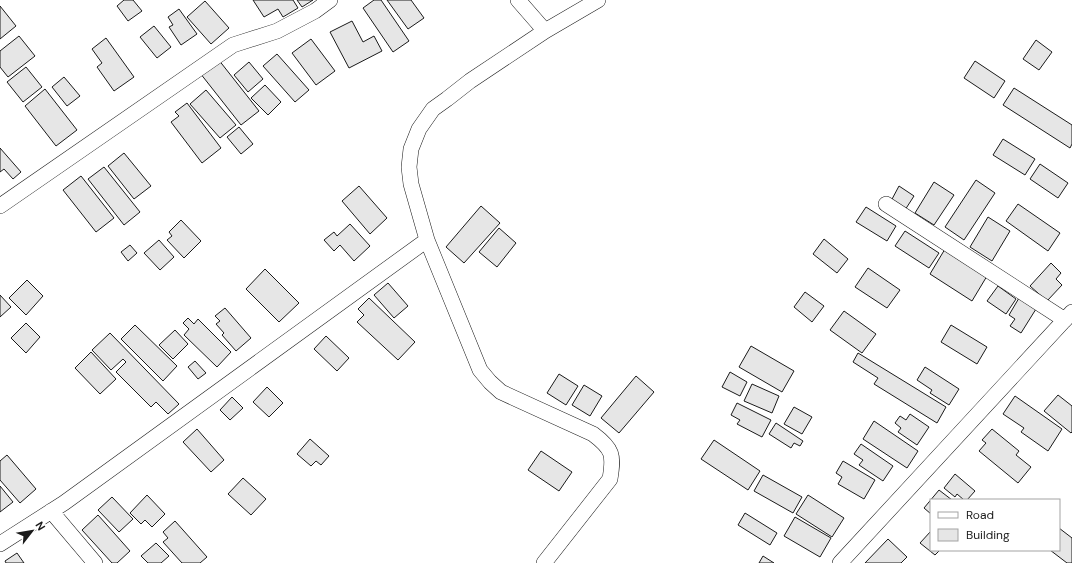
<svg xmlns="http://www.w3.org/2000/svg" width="1072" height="563" font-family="'DM Sans',sans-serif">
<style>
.building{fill:#e6e6e6;stroke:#1a1a1a}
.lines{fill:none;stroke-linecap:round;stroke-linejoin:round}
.street-casing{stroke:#1a1a1a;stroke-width:16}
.street{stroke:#fff;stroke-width:15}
</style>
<rect width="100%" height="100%" fill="#fff"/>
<path class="building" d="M124 0H133L142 11 128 21 117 6Z
M253 0H293L298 8 283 17 278 9 264 17Z
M297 0H313L302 7Z
M374 0H381L409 41 393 52 363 8Z
M387 0H411L424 18 408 29Z
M205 1 229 28 211 44 187 17Z
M0 6 16 26 0 39Z
M179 9 197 34 181 45 169 27 173 25 168 17Z
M352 21 363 42 374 36 382 51 349 68 330 32Z
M154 26 171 47 157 58 140 37Z
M19 36 35 56 8 77 0 67V51Z
M106 38 134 77 114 91 97 67 102 63 92 49Z
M311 39 335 71 316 85 292 53Z
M1036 40 1052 52 1039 70 1023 59Z
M277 54 309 90 295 102 263 66Z
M218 59 259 111 241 125 200 73Z
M975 61 1005 81 994 98 964 78Z
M249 62 263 79 248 92 234 75Z
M26 67 42 87 23 102 7 82Z
M64 77 80 96 67 106 52 87Z
M265 85 281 102 268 115 251 98Z
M1014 88 1072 125V144L1070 148 1003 105Z
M45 89 77 130 56 146 25 106Z
M206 90 236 125 220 138 190 104Z
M187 103 221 148 202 163 171 122 179 116 175 112Z
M239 127 253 144 241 154 227 137Z
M1003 139 1035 159 1025 175 993 155Z
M0 148 21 172 13 179 4 169 0 172Z
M124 153 151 186 134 199 108 166Z
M1040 164 1068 183 1058 198 1030 179Z
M104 167 140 212 124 225 88 179Z
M81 176 114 218 96 232 63 190Z
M976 180 995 193 964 240 945 227Z
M934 182 954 195 934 225 915 213Z
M359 186 387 218 370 234 342 201Z
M899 186 914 196 905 210 891 201Z
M1018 204 1060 233 1048 251 1006 221Z
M481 206 500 223 464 263 446 247Z
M866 207 896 226 887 241 856 222Z
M988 217 1010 231 992 261 970 247Z
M181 220 201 241 184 258 167 240 172 236 169 232Z
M350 224 370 246 354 261 340 245 334 251 324 240 334 232 337 236Z
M499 228 516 243 497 267 479 252Z
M905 231 939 253 929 268 895 246Z
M824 239 848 259 837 273 813 254Z
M159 240 174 257 160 270 144 253Z
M130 245 137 253 128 261 121 252Z
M945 249 987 276 972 301 930 274Z
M1051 263 1061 273 1056 279 1062 285 1047 301 1030 286Z
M868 268 900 290 887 308 855 287Z
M265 269 299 303 279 322 246 289Z
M27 280 43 296 26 315 9 298Z
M388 283 408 306 394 318 374 295Z
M998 286 1016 299 1006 314 987 301Z
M805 292 824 306 812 322 794 307Z
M0 295 11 307 0 317Z
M369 298 415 342 398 360 357 322 364 315 358 309Z
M1019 298 1036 309 1021 333 1010 326 1015 319 1009 315Z
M225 308 251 338 236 351 222 335 224 333 216 324 220 321 215 316Z
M844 311 876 334 862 353 830 330Z
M188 318 194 324 198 319 231 352 217 367 184 335 189 329 183 323Z
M26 323 40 337 26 353 11 338Z
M135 325 177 366 163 381 121 339Z
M951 325 987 347 977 364 941 342Z
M175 330 188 344 173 359 159 345Z
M110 333 179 404 168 414 156 402 151 407 116 372 126 362 123 359 111 370 92 350Z
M326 336 349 358 337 371 314 349Z
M751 346 794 371 782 392 739 367Z
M91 352 116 379 100 394 75 368Z
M858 353 946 407 937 423 874 384 878 378 853 362Z
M195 361 206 373 198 379 188 367Z
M925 367 959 389 949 405 930 393 932 390 917 380Z
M730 372 747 382 740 396 722 387Z
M559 374 578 386 566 405 547 393Z
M636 376 654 392 619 433 601 418Z
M752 384 779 396 772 413 744 401Z
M584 385 602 396 590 416 572 405Z
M267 387 283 403 269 417 253 402Z
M1058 395 1072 406V432L1071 433 1044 411Z
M1015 396 1062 429 1048 451 1021 432 1024 428 1003 414Z
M232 397 243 408 230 420 220 410Z
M737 403 771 420 762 437 737 424 740 420 731 415Z
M794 407 812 417 802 434 784 424Z
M910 414 929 427 917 445 898 432 901 428 895 423 900 416 906 420Z
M874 421 918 451 907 468 863 439Z
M776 423 803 441 800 446 794 443 791 448 769 434Z
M197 429 224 460 211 472 183 442Z
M992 429 1019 451 1016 455 1031 467 1018 483 979 451 986 443 982 440Z
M310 439 329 456 321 465 316 461 311 466 297 454Z
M714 440 760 471 748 490 701 459Z
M861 444 893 466 883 481 859 465 863 460 854 454Z
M541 451 572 472 559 491 528 470Z
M7 455 36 489 20 503 0 480V461Z
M843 461 875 480 864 499 838 484 842 477 836 473Z
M955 474 975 491 967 500H964L957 494 955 497 944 488Z
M763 475 802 497 793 513 754 491Z
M243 478 266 499 251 515 228 494Z
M0 486 13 502 0 512Z
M939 490 952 500H931V514L924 508Z
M147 495 165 514 152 527 145 520 141 524 130 513Z
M808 495 844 518 832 537 796 514Z
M112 497 133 519 119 532 98 510Z
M745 513 777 533 770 545 738 525Z
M98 515 130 551 117 563H112L82 530Z
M795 517 831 538 820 557 784 536Z
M175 521 207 557 200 563H182L163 542 168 538 163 532Z
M1059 528 1072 538V563H1067L1050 550H1059Z
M931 531V550H940L935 555 920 543Z
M888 539 907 557 901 563H865Z
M156 543 169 556 161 563H148L141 556Z
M17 553 24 563H6L5 561Z
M763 556 774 563H759Z"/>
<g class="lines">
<defs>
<path id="street" d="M545 31 598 0
M886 204 1065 320
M0 206 233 45 277 31 315 11 330 0
M427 240 480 370 490 382 501 392 593 434C613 449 614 455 610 479L544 563
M51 511 95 563
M0 544 64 503 427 240 411 184 409 167 411 149 419 129 433 109 447 99 470 81 545 31 518 0
M840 563 1072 312"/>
</defs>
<use href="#street" class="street-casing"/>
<use href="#street" class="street"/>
</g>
<rect x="930" y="499" width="130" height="52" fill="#ffffff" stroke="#a3a3a3"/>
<rect x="938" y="512" width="20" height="6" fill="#ffffff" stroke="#a3a3a3"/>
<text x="966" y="519" font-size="12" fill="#1a1a1a">Road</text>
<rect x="938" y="529" width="20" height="12" fill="#e6e6e6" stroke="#a3a3a3"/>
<text x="966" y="539" font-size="12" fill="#1a1a1a">Building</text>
<g transform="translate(32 531) rotate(59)" stroke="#ffffff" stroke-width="3" paint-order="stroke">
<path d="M0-3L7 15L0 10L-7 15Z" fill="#1a1a1a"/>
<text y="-6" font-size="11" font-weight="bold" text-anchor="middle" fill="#1a1a1a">N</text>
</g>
</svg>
